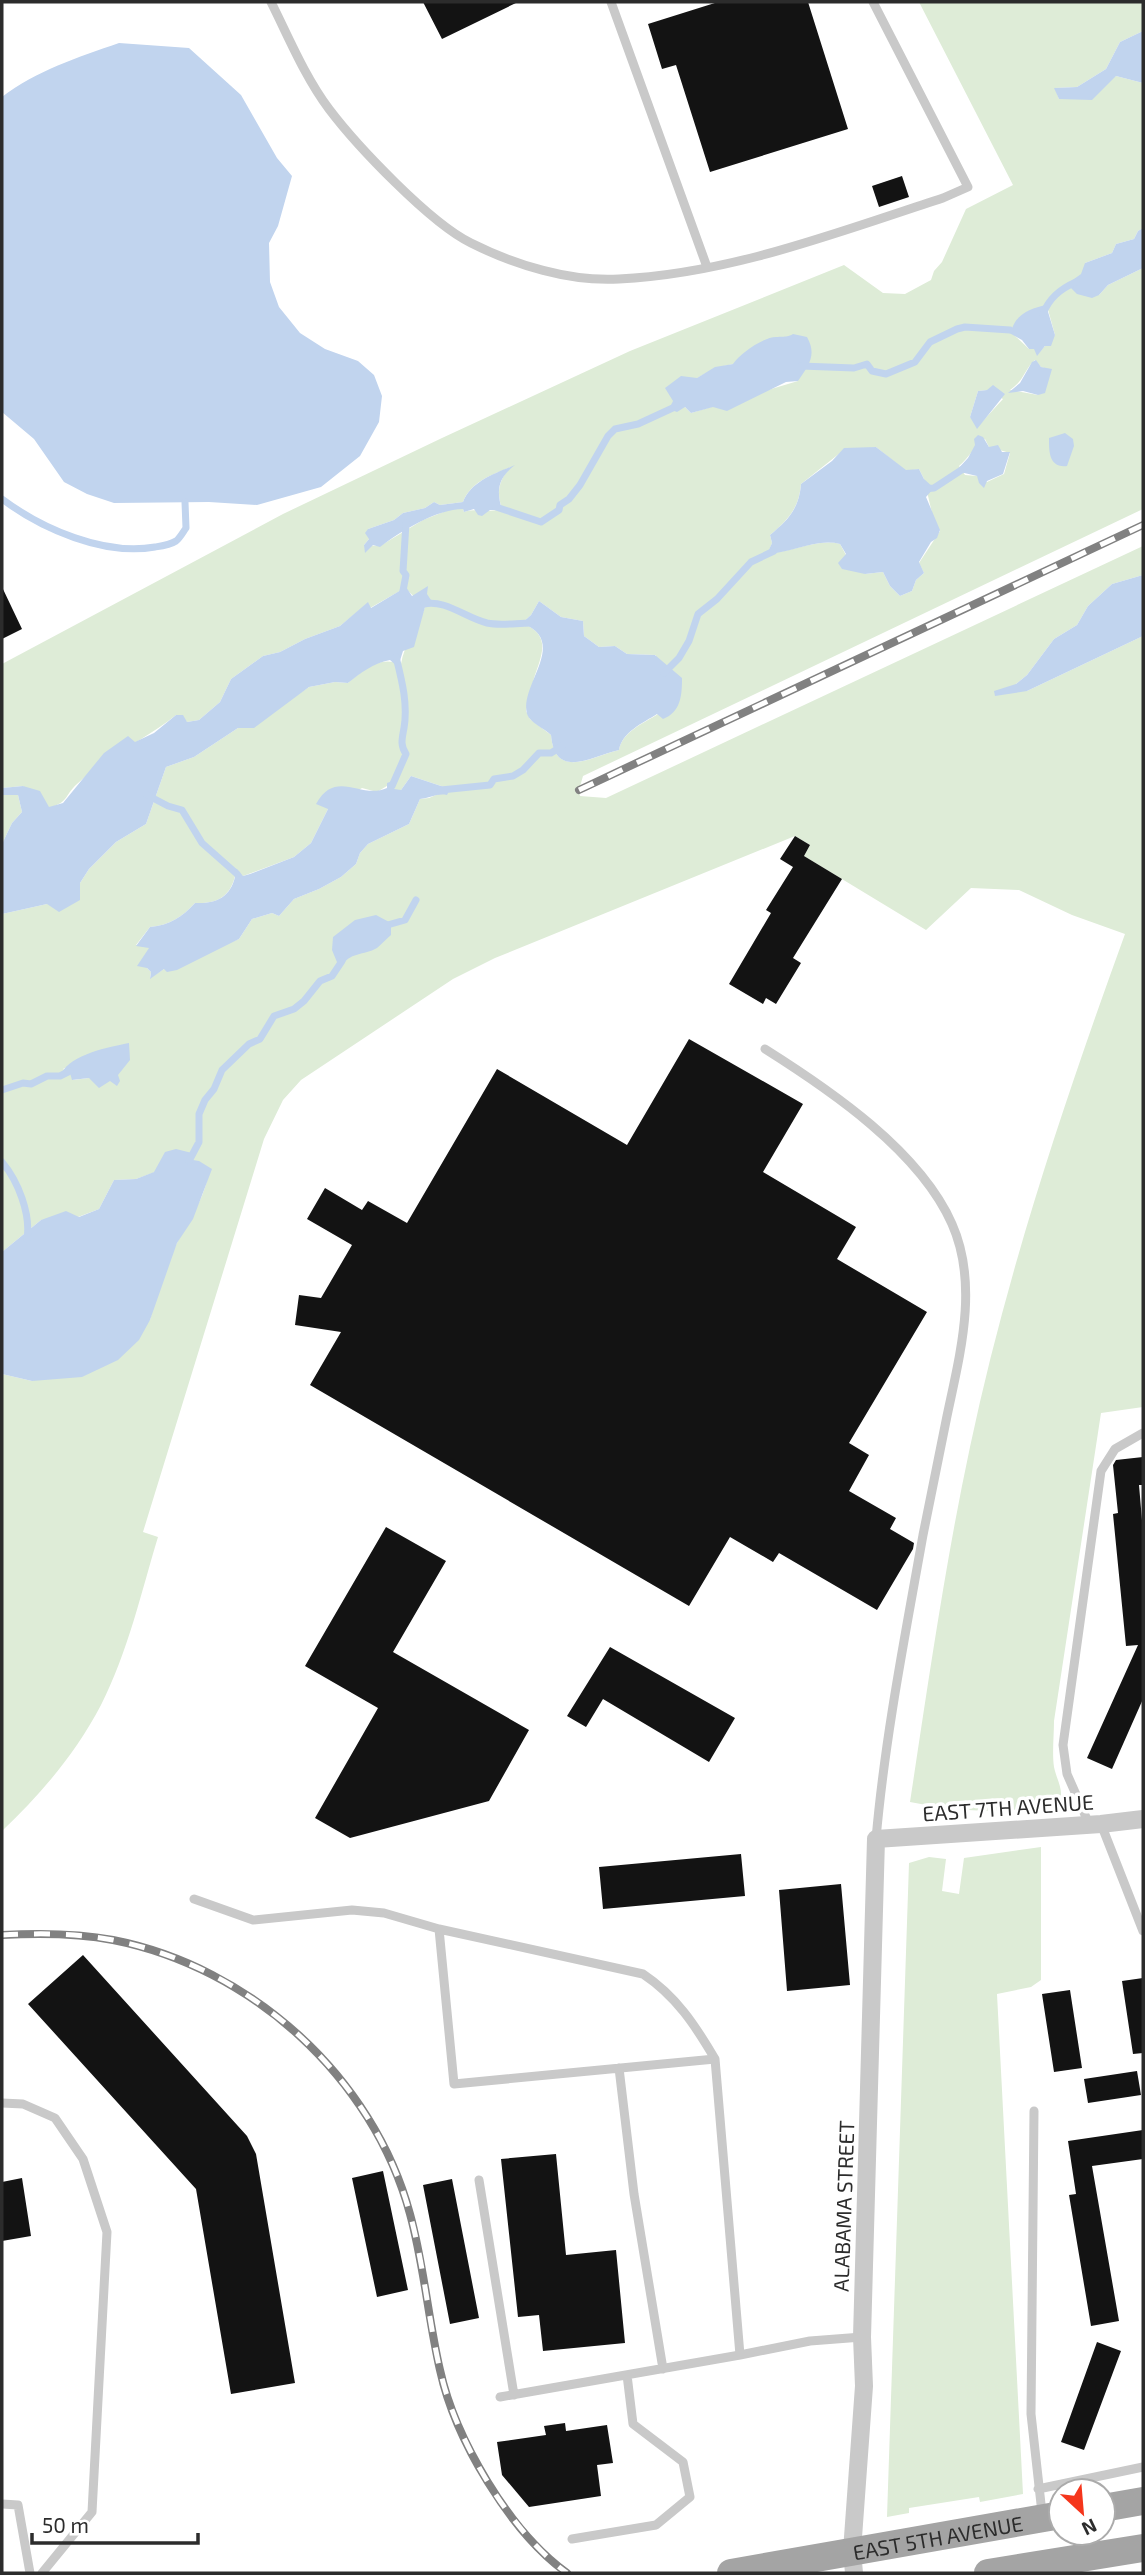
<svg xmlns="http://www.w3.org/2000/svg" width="1145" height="2575" font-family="'Exo 2',sans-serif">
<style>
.green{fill:#deecd7;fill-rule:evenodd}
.water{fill:#c1d4ee}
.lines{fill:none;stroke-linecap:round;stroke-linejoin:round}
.stream{stroke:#c1d4ee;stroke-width:7}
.building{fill:#131313}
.lane{stroke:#c9c9c9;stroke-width:9}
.street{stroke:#c9c9c9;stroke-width:18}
.primary{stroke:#a4a4a4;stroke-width:28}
.rail-casing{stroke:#818181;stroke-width:8}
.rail{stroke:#fff;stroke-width:5;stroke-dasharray:16;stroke-linecap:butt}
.labels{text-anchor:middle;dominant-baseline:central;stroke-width:7;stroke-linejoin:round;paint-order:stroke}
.street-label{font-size:21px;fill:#2c2c2c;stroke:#fff}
</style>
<rect width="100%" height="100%" fill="#fff"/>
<path class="green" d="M919 2H1143V31L1120 42 1106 69 1077 87 1055 88 1059 99 1116 76 1143 83V228L1138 231 1134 239 1116 244 1112 253 1085 263 1099 295 1108 285 1143 268V509L583 776 579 790 580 796 606 798 1143 546V575L1112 584 1088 606 1077 625 1054 639 1027 675 1016 684 1027 691 1143 636V1407L1101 1413 1054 1721C1054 1735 1052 1753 1054 1767 1057 1781 1065 1791 1059 1806L1051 1808 988 1811 948 1809 910 1802C928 1684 945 1564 970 1447 1007 1272 1064 1102 1125 934L1072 915 1019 890 971 888 926 930 804 856 810 845 795 836 495 958 453 979 301 1080 283 1100 264 1139 143 1532 158 1537C141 1593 128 1652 101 1705 76 1753 41 1794 2 1831V1374L32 1381 150 1320C157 1294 165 1265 178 1241 190 1219 202 1202 208 1177L155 1172 136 1179 114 1180 99 1209 78 1217 41 1220 2 1252V914L47 904 80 883 89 869 116 842 146 824 166 767 194 757 238 728 282 705 309 687 335 682 348 683C365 669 378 656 401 664 404 644 418 628 425 607L405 588 370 608 368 603 340 626 305 639 280 652 263 656 231 679 220 702 199 720 187 722 176 715C145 740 107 756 77 784 63 797 70 801 49 808L23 786 2 788V664L283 514 442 438 630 351 844 265 883 293 905 294 931 280 934 271 942 262 966 209 1013 185ZM1047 306 1055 335 1037 355 1035 349H1029L1012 333ZM1035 360 1041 367 1051 370 1038 395 1010 390C1024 381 1025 368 1035 360ZM733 364 798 381 691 413 685 407 670 409C679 385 709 368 733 364ZM987 390 1003 399 982 422 970 417 978 391ZM985 439 989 447 1010 453 1004 474 987 482 977 476 965 475 959 466C970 457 973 447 985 439ZM876 447 906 471 919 469 924 479 933 517 940 531 919 563 924 573 916 580 912 591 900 596 890 586 883 572 865 574 846 555 840 544C816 538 792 553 768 553L772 543 770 535C788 520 799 508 801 484L840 453ZM511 467C499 480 496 491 502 509 490 513 477 508 464 512L463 509H451L423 520 380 546 364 545 369 539 368 529 394 520 403 513 425 508 434 502 440 505 463 502C470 482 493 474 511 467ZM539 601 561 617 583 621 584 636 599 647 615 646 627 654 656 655 658 714C644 723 622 732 619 750 593 756 555 781 551 735L530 719 526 711C529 700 531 689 534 678 542 654 552 635 522 623L531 615ZM411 776 450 789 429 798 420 799 409 824 368 844 360 853 356 864 341 877 319 889 294 899 279 916 272 913 252 919 239 939 164 969 150 978 151 972 147 968 150 947 136 945 150 927C170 925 182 917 195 903 215 904 230 898 235 876L230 871 243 876 294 857 311 843 328 809 362 788 377 792 395 781 394 790H401ZM69 1066 120 1081 89 1078 73 1080 70 1073 63 1069Z
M2 795H18L22 812 12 823 2 844Z
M1041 1847V1980L1031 1987 997 1994 1023 2494 980 2502 979 2497 909 2508V2513L887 2517 909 1863 929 1857 946 1859 942 1891 959 1894 964 1858Z"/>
<path class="water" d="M1143 31V83L1116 76 1092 100 1059 99 1054 88 1077 87 1106 69 1120 42Z
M119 43 189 48 241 95 277 158 292 176 278 226 269 243 270 282 279 307 300 333 325 349 358 361 374 375 382 396 379 422 360 456 321 487 257 505 209 502 114 503 87 494 64 482 34 439 2 412V97C36 71 78 57 119 43Z
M1143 228V268L1108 285 1099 295 1092 298 1077 294 1067 284 1081 274 1085 263 1112 253 1116 244 1134 239 1138 231Z
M1046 305 1055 335 1051 346H1045L1037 356 1034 349H1029L1022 340 1002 329H1012C1016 314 1032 308 1046 305Z
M793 334 807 337C817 355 809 365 798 381L786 382 727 411 713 407 691 413 685 407 677 412 669 409 673 401 665 388 681 376 697 378 715 367 733 364C740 353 764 337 776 337 784 336 786 338 793 334Z
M1036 360 1041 367 1052 369 1045 393 1038 395 1023 391 1008 393 1020 383 1032 362Z
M993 385 1005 394 977 429 970 417 978 391 987 390Z
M1065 433 1073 439 1074 446 1067 466C1049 468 1049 452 1049 438Z
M978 435 983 437 989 447 998 445 1002 452H1010L1003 474 987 481 984 488 979 483 977 476 956 471 968 458 975 445 974 439Z
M876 447 906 470 919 469 924 479 934 488 926 497 940 530 937 538 931 542 919 562 924 573 916 580 912 591 900 596 890 586 883 572 865 574 842 569 838 563 846 554 840 544C816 538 792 553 767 554L772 543 770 535C788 520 799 509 801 484L832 461 844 448Z
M515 465C498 478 496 490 502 510H490L482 516 478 515 474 509 464 512 463 509C437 509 401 531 380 547L373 545 365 553 364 545 369 539 365 533 368 529 394 520 403 513 425 508 434 502 440 505 463 502C471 481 496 473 515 465Z
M1143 575V636L1027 691 995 696 994 691 1016 684 1027 675 1054 639 1077 625 1088 606 1112 584Z
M428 586 427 594 433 603 425 607 414 647 403 651 398 667 390 660C373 663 361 673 348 683L335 682 309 687 254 728H238L194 757 166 767 146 824 116 842 89 869 80 883V900L59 912 47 904 2 914V844L12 823 22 812 18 795H2V788L23 786 40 791 49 807 63 803 104 753 128 736 135 742 154 733 176 715H183L187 722 199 720 220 702 231 679 263 656 280 652 305 639 340 626 368 602 371 608 406 587 412 596Z
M539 601 561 617 583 621 584 636 599 647 615 646 627 654 655 655 682 678C682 695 681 712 663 719L657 714C643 723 622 732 619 750 592 756 555 781 551 735 544 728 530 723 527 714 519 684 570 642 522 623L531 615Z
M411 776 450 789 447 795C437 793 430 798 420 799L409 824 368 844 360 853 356 864 341 877 319 889 294 899 279 916 272 913 252 919 239 939 177 970 167 972 164 969 150 979 151 972 147 968 137 966 149 948 136 946 150 927C170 925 182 917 195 903 215 904 230 898 235 877L231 868 237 869 243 876 250 874 294 857 311 843 328 809 316 804C336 768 361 800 387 788V783L395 780 394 789 401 790Z
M376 915 391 923V935C386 939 382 944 377 948 364 956 349 951 341 968L339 967 332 950 333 937 355 920Z
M129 1043 130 1060 118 1075 120 1081 117 1086 110 1081 99 1088 89 1078 72 1080 70 1073 64 1075 61 1074C71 1054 109 1047 129 1043Z
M176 1149 192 1153 193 1160 199 1161 212 1169 193 1219 177 1243 150 1320 139 1340 118 1360 82 1377 32 1381 2 1374V1252L41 1220 66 1211 79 1217 99 1209 114 1180 136 1179 154 1172 165 1152Z"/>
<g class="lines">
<path class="stream" d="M1043 314C1049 298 1060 289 1076 282
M801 366 854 368 867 364 872 371 886 374 915 362 930 342 957 329 965 327 1010 330
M924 489 934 488 963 469
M2 499C42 529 104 556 155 547 162 546 170 545 176 541 180 538 183 532 186 528L185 502
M496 507 541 522 559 510 560 505 569 499 580 485 608 436 615 429 638 424 677 406
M402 596 406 575 403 571 406 523
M424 604C445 599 466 618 487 623 501 626 516 623 531 623
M664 673 679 658 689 641 698 614 717 599 751 562 774 551
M392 786 406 754C400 745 402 739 404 728 408 704 402 681 396 657
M441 790 490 785 494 779 513 776 523 770 539 753H551L562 746
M147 795 168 806 182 810 202 843 237 874
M384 926 405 920 416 900
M2 1090 23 1083 31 1084 47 1076H60L70 1071
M189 1161 199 1142V1114L205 1100 214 1089 222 1070 249 1044 260 1039 274 1016 294 1009 304 1001 320 981 332 976 342 961
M2 1162C18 1181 31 1214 27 1239"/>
</g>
<path class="building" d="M423 2H518L442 39Z
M718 2H808L848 129 710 172 676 65 662 69 648 24Z
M902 176 909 197 879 207 872 186Z
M2 587 22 629 2 639Z
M795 836 810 845 804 856 842 879 793 958 801 963 776 1004 766 998 763 1004 729 984 771 913 766 910 793 867 780 859Z
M689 1039 803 1104 763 1172 856 1227 837 1259 927 1312 849 1443 869 1455 849 1491 896 1518 890 1529 914 1543 913 1549 877 1610 779 1553 773 1562 730 1537 689 1606 310 1385 341 1332 295 1325 299 1295 321 1298 352 1245 307 1219 325 1188 362 1210 368 1201 407 1223 497 1069 627 1145Z
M1143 1457V1485H1139L1143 1532V1699L1112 1769 1087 1758 1138 1645 1126 1646 1113 1514 1118 1513 1113 1465 1116 1460Z
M386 1527 446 1561 393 1652 529 1730 489 1801 350 1838 315 1818 378 1708 305 1666Z
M610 1647 735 1718 709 1762 603 1699 586 1727 567 1716Z
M741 1854 745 1896 603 1909 599 1867Z
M841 1884 850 1985 787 1991 779 1890Z
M83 1955 247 2136 256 2154 295 2383 231 2394 196 2189 28 2004Z
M1143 1978V2053L1133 2054 1122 1981Z
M1070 1990 1082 2068 1054 2072 1042 1994Z
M1137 2071 1141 2095 1088 2103 1084 2079Z
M1143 2130V2159L1092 2166 1119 2321 1091 2326 1069 2195 1076 2194 1068 2141Z
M556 2154 566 2255 616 2250 625 2343 543 2351 539 2315 518 2317 501 2159Z
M383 2171 408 2290 377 2297 352 2178Z
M22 2178 31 2236 2 2241V2182Z
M452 2179 479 2318 450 2324 423 2185Z
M1097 2342 1121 2351 1084 2450 1061 2442Z
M565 2423 566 2431 607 2425 613 2463 597 2465 601 2496 529 2507 502 2475 497 2442 546 2435 544 2426Z"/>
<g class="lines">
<path class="lane" d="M271 2C289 38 305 77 329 109 357 146 430 223 471 243 515 265 570 282 619 279 730 274 838 232 943 198L968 187 873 2
M611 2 707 267
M765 1049C830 1090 920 1151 952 1224 979 1285 960 1354 947 1416 939 1456 931 1496 923 1535 905 1636 885 1737 876 1839
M1089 1824 1067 1774 1063 1745 1101 1471 1115 1449 1143 1433
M1101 1824 1143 1931
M194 1899 253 1920 352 1910 384 1913 439 1929 454 2084 715 2059 740 2355
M439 1929 643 1974C676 1996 695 2025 715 2059
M619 2068 634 2194 663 2369
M2 2103 23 2104 55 2118 83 2159 107 2232 92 2512 42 2573
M1034 2111 1031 2414 1042 2513
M479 2180 514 2395
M500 2397 740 2355 810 2341 862 2337
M1038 2489 1143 2467
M2 2504 18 2505 30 2573
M572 2539 656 2525 690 2497 683 2462 633 2424 627 2375"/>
<path class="street" d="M854 2573 852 2551 864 2386 862 2337 876 1839 1101 1824 1143 1819"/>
<g class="primary">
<path d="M1103 2508 1143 2501"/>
<path id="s1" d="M731 2573 1061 2515"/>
<path d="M988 2573 1143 2548"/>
</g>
<defs>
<path id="rail" d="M579 790 1143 525
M2 1935C39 1933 76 1933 113 1940 251 1967 373 2077 410 2214 424 2265 428 2318 440 2370 455 2439 510 2532 567 2573"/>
</defs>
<use href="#rail" class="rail-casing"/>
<use href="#rail" class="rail"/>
</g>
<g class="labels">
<g class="street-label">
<text transform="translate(1008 1807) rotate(-4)">EAST 7TH AVENUE</text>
<text transform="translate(843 2206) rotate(-88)">ALABAMA STREET</text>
<text stroke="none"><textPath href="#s1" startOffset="210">EAST 5TH AVENUE</textPath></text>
</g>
</g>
<rect width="1145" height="2575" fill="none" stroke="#2c2c2c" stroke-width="7"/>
<g transform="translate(1082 2512) rotate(154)"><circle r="33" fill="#ffffff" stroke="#ababab" stroke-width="2"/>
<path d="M0-5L12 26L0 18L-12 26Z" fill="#f5361c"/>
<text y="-10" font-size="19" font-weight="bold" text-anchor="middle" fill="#2c2c2c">N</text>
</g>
<path d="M32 2533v10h166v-10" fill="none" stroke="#2c2c2c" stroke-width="3.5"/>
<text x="42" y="2533" font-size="21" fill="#2c2c2c" stroke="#ffffff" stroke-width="5" paint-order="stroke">50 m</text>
</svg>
